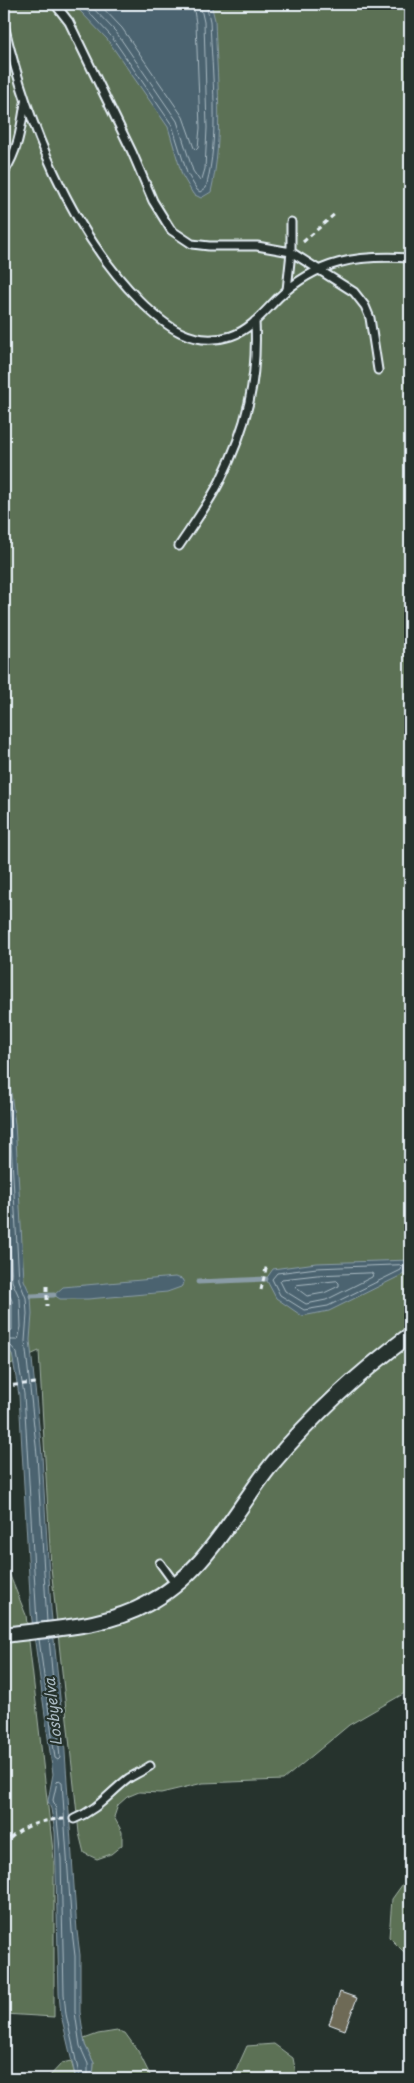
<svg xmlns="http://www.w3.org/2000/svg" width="414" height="2083" font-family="'Playpen Sans',sans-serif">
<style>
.green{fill:#5b7155;stroke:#a2b1a6}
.water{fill:#4b6470;stroke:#8a9ca6}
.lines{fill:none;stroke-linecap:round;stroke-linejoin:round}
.shore{stroke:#a9b9c2;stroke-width:1}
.stream{stroke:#8a9ca6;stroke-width:5}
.building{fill:#6e6a57;stroke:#e8f1f8}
.lane-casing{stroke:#e8f1f8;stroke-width:11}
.street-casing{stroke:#e8f1f8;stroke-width:18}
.path{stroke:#e8f1f8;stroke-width:3;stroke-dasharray:5 4;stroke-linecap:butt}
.lane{stroke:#26332d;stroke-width:7}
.street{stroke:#26332d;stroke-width:14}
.labels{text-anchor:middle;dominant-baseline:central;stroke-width:4.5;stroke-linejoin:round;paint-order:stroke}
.water-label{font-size:15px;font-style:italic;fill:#a9b9c2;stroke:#26332d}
</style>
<rect width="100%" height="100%" fill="#26332d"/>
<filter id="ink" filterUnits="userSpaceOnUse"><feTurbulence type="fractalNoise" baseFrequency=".02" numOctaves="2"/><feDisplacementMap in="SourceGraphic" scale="10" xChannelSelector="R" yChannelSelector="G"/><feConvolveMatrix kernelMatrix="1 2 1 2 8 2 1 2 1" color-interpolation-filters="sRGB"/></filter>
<g filter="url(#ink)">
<path class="green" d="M4 4H410V1690L349 1725 283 1780 203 1783 161 1793 139 1792 127 1797 118 1805 114 1817 122 1832V1845L111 1854 97 1859 84 1853 79 1833 51 1567 39 1351 4 1367Z
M4 1561 26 1615 54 1860V2017L4 2014Z
M410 1874V1958L389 1937 392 1899Z
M117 2031 125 2033 138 2051 152 2079H93L94 2063 85 2045 84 2039 98 2034Z
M274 2044 293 2058 297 2079H234L237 2068 247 2046Z
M71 2061 76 2079H47L62 2063Z"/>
<path class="water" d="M76 4H211L215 20C217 77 224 136 211 192L201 198 193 194 182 175 168 127 107 39 80 11Z
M4 993 7 1061 15 1124 19 1189 24 1280 31 1296 32 1314 30 1340 42 1455 51 1610 64 1737 77 1931 80 1955V2012L85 2045 94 2063 93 2079H76L61 2015 59 1994 55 1832 51 1809 48 1801 53 1774 31 1613 19 1395 12 1354 9 1350 4 1355Z
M410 1260V1271L329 1311 302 1316 276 1298 266 1279 273 1269 316 1263Z
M175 1277 182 1279 184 1283 181 1287 167 1292 88 1299H60L54 1295 63 1287Z"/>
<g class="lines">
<path class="shore" d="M81 4 111 36 172 125 187 173 197 190 200 192 206 188C220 135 212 75 210 21L206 4
M89 4 116 32 177 121 193 171 200 181 202 179 205 169 207 128 204 22 200 4
M99 4 122 28 183 117 194 148 196 150 198 148 200 128 196 23 193 4
M4 1076 10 1125 19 1280 26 1298 27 1314 25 1341 37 1455 47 1622
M4 1132 12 1281 20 1299 21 1327 18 1340H4
M4 1248 5 1283 12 1301V1330L4 1332
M400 1265 402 1267 401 1270 328 1306 304 1310 280 1295 272 1279 277 1273 317 1268Z
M371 1273 373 1274 372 1277 326 1300 306 1304 285 1291 280 1281 282 1279 317 1275Z
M337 1281 339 1283V1286L324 1293 307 1296 295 1287 297 1285Z
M4 1348 11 1346 17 1353 24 1394 37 1623
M39 1639 55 1758 58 1760 60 1758 49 1638
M80 2079 66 2014 64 1994 61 1859 56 1809 53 1800 57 1782 59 1780 62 1782 72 1931 75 1956V2012L80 2046 88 2064V2079"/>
<path class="stream" d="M198 1282 266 1279
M31 1296 54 1295"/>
</g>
<path class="building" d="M340 1992 357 1998 345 2030 329 2024Z"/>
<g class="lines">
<defs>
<path id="lane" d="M55 4 69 22 132 152 153 201 171 230 192 244 209 246H257L291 252 354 292 365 306 370 318 378 370
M4 25C27 121 69 229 139 300 165 326 192 348 231 336 250 330 264 312 278 298 318 260 357 255 410 258
M4 172C18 151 21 128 25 103
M287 290 291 252V222
M179 546C193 525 209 503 220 481 247 427 258 381 255 321
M160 1563 176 1585
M74 1819C99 1809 109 1793 129 1778 136 1774 144 1770 150 1766"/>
<path id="street" d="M4 1635C52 1628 103 1628 147 1604 205 1574 233 1513 272 1464 312 1416 360 1372 410 1335"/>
</defs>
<use href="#lane" class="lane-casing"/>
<use href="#street" class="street-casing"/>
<path class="path" d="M303 242 336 213
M47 1286V1306
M261 1290 267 1264
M4 1386 36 1383
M4 1845C20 1826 40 1820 64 1819"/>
<use href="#lane" class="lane"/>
<use href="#street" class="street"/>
</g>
</g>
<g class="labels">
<g class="water-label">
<text transform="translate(52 1712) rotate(-96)">Losbyelva</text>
</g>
</g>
<rect width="414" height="2083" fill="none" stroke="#26332d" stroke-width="20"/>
<rect x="10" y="10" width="394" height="2063" fill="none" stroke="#e8f1f8" stroke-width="2" filter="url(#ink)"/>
</svg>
